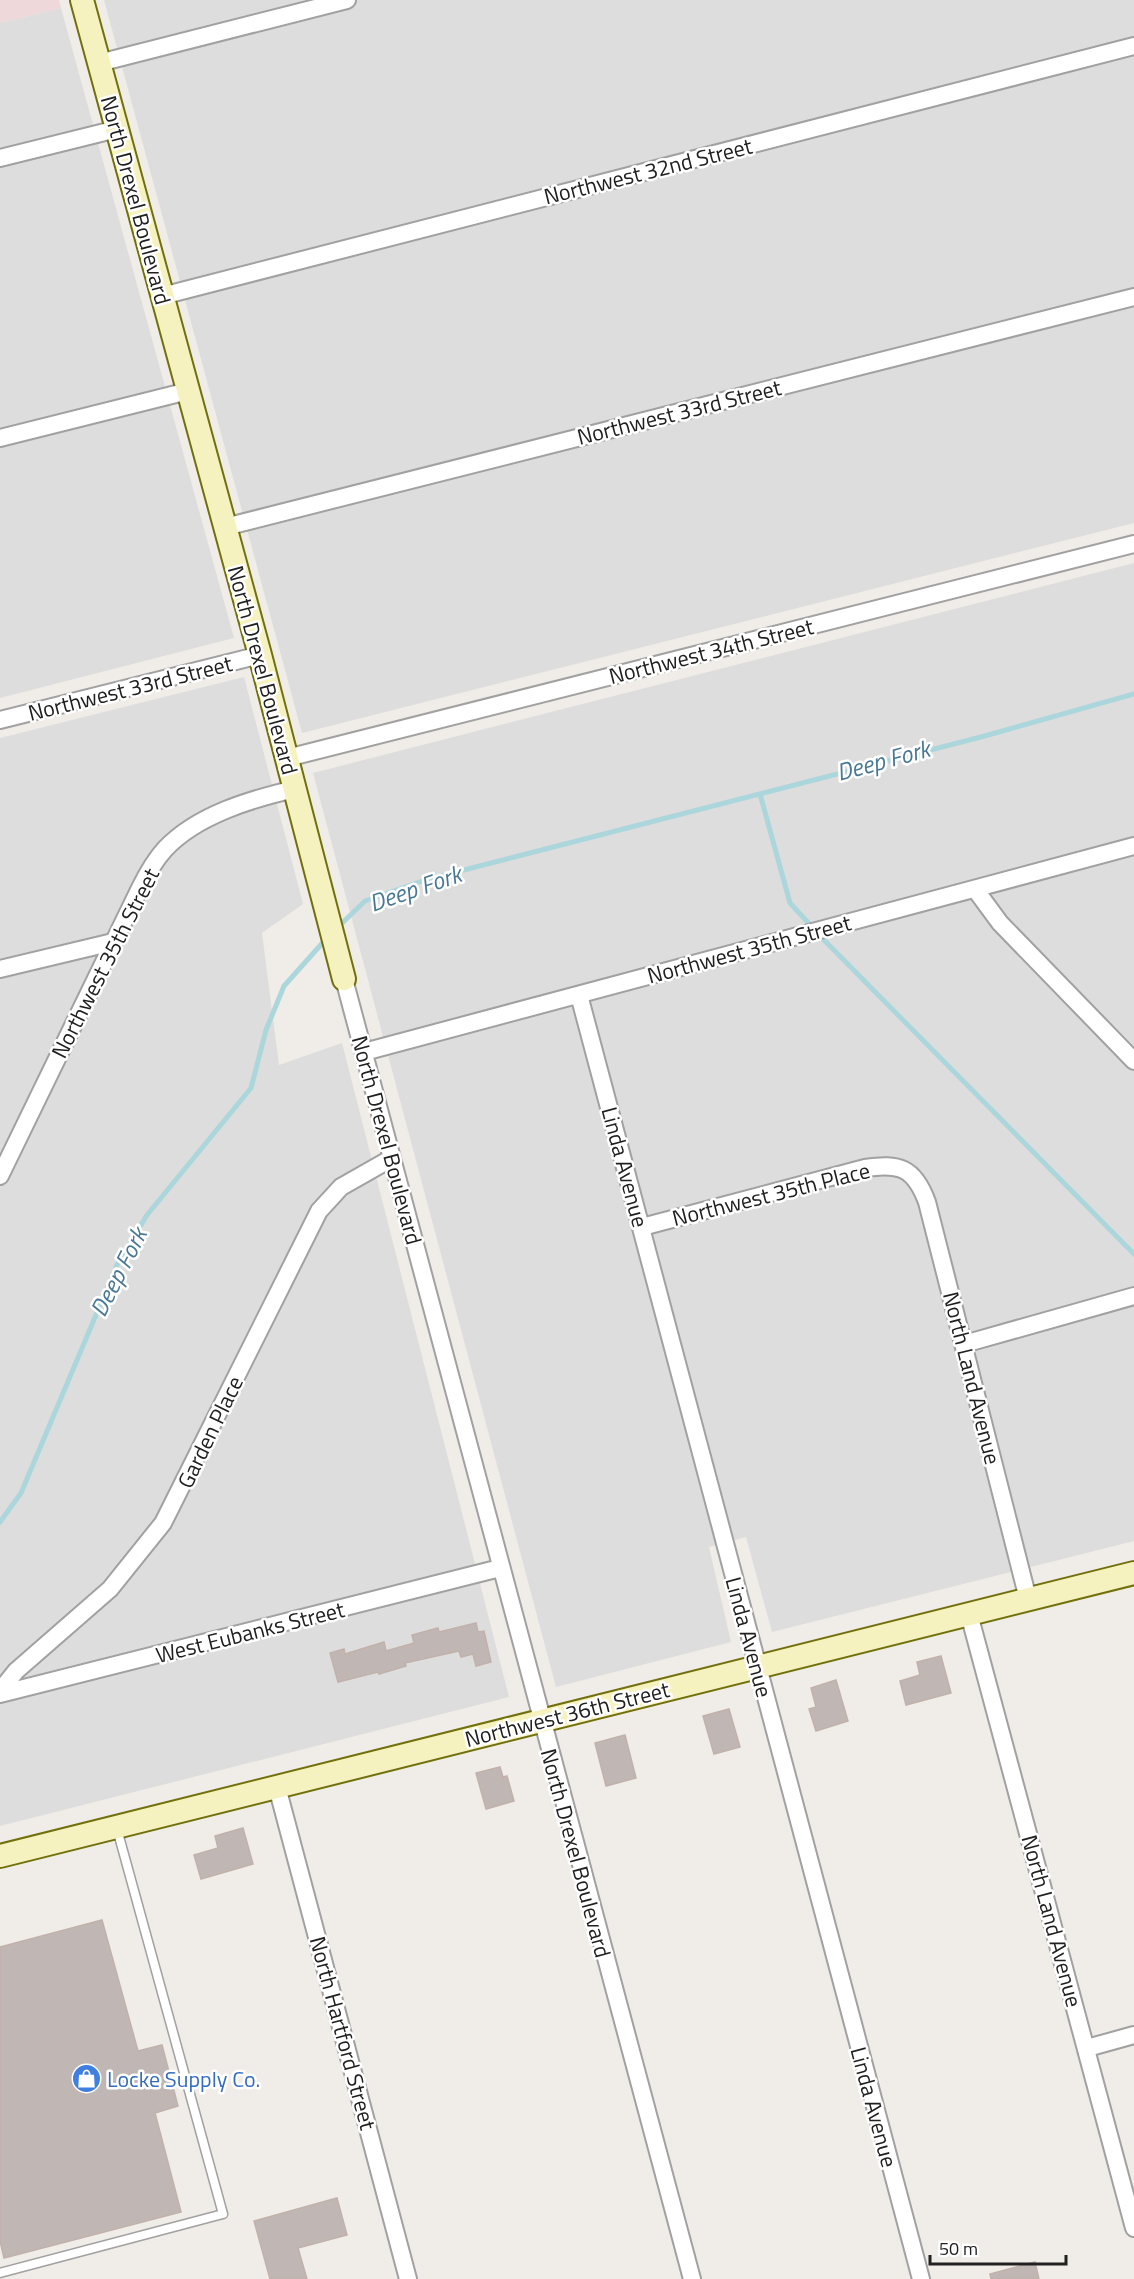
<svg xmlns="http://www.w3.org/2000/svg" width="1134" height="2279" font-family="'Titillium Web',sans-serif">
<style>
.residential{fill:#dedddd}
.commercial{fill:#efd8da}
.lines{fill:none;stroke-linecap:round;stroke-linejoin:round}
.stream{stroke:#abd6db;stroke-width:5}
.building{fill:#c0b7b4;stroke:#c1b1aa;stroke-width:1.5}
.lane-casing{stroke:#a1a1a1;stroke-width:11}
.street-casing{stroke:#a1a1a1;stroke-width:20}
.secondary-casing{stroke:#72700c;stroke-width:26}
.lane{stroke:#fff;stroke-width:8}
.street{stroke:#fff;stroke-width:16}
.secondary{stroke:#f6f2bf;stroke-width:22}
.labels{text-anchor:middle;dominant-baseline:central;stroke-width:5;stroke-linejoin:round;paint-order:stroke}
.street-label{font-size:22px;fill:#202020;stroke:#fff}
.shop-label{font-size:22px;fill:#366cbe;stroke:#fff;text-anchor:start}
.water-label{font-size:24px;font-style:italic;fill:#487894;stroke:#fff}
</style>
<rect width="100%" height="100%" fill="#f0ece7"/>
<path class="residential" d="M104 0H1134V523L302 733Z
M61 8 234 638 0 698V23Z
M1134 563V1541L772 1632 746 1537 709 1547 731 1642 556 1687 313 773Z
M244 677 303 904 262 933 279 1065 342 1043 509 1697 0 1826V738Z"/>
<path class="commercial" d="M0 0H59L61 8 0 23Z"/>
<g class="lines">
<path class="stream" d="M760 794 790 903 813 928
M337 928 365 901 425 880 981 737 1134 694
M819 935 1134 1254
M0 1522 21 1493 117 1265 147 1215 251 1088 266 1030 284 986 326 939"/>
</g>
<path class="building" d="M476 1623 478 1632 484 1631 491 1662 476 1666 473 1654 461 1657 459 1651 405 1663 406 1666 379 1674 378 1672 338 1682 330 1653 344 1649 345 1654 384 1642 386 1651 414 1643 412 1635 438 1628 439 1632Z
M941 1656 951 1693 906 1705 900 1681 920 1675 917 1662Z
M836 1680 848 1721 816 1731 809 1709 816 1707 811 1688Z
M729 1709 740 1747 714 1754 703 1716Z
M625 1735 636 1778 606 1786 595 1743Z
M500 1767 503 1777 507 1776 514 1801 486 1809 476 1773Z
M243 1828 253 1864 201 1879 194 1855 218 1848 215 1836Z
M102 1920 138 2051 162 2045 178 2106 155 2113 181 2212 4 2258 0 2241V1947Z
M337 2198 347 2235 298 2248 307 2279H270L254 2221Z
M1035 2262 1039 2279H991L990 2274Z"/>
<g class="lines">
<defs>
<path id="lane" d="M0 2273 223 2214 117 1829"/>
<path id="street" d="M99 63 347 0
M0 158 117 129
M162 296 1134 46
M0 438 188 391
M225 527 1134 297
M0 720 260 655
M287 758 1134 544
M975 889 1000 923 1134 1061
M0 969 113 942
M344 979 692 2279
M579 995 921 2279
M364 1052 1134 846
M0 1176 140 888C147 874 155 860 165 849 197 815 251 799 295 789
M642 1227 865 1168C899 1163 914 1167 927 1202L1028 1599
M964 1344 1134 1296
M969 1614 1134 2228
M0 1691 16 1671 110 1589 163 1523 319 1211 341 1187 392 1158
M0 1694 500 1568
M277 1787 408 2279
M1087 2048 1134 2035"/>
<path id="secondary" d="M82 0 260 655 344 979
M0 1856 1134 1573"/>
</defs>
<use href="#lane" class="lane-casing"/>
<use href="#street" class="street-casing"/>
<use href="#secondary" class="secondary-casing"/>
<use href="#lane" class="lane"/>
<use href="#street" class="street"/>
<use href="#secondary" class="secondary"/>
</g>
<defs>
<symbol id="shop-disc" viewBox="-11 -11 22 22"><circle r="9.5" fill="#3f7fe0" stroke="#fff"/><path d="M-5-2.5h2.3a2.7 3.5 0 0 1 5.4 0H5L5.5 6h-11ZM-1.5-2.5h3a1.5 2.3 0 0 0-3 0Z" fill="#fff"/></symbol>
</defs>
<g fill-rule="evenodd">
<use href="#shop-disc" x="70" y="2062" width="33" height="33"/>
</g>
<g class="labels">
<g class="street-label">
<text transform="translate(648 171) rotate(-14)">Northwest 32nd Street</text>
<text transform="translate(136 200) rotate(75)">North Drexel Boulevard</text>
<text transform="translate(679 412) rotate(-14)">Northwest 33rd Street</text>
<text transform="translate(711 651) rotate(-14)">Northwest 34th Street</text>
<text transform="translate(263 670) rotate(75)">North Drexel Boulevard</text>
<text transform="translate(130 688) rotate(-14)">Northwest 33rd Street</text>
<text transform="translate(749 949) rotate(-15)">Northwest 35th Street</text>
<text transform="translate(105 963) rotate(-63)">Northwest 35th Street</text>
<text transform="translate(387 1140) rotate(75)">North Drexel Boulevard</text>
<text transform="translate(625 1167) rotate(75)">Linda Avenue</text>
<text transform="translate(771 1194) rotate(-14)">Northwest 35th Place</text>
<text transform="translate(972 1378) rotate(76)">North Land Avenue</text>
<text transform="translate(210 1432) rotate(-64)">Garden Place</text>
<text transform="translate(250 1632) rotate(-14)">West Eubanks Street</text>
<text transform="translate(749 1637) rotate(75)">Linda Avenue</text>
<text transform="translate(567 1714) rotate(-14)">Northwest 36th Street</text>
<text transform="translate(576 1853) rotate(75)">North Drexel Boulevard</text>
<text transform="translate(1052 1921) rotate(75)">North Land Avenue</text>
<text transform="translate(343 2033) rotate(75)">North Hartford Street</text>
<text transform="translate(874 2107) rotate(75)">Linda Avenue</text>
</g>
<g class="shop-label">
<text x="107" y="2079">Locke Supply Co.</text>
</g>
<g class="water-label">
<text transform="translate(883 760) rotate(-15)">Deep Fork</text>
<text transform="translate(415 888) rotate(-19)">Deep Fork</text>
<text transform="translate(118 1272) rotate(-63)">Deep Fork</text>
</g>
</g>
<path d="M930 2255v9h136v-9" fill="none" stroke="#202020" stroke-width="3"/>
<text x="939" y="2255" font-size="18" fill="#202020" stroke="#ffffff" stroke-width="4.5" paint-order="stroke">50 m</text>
</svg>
